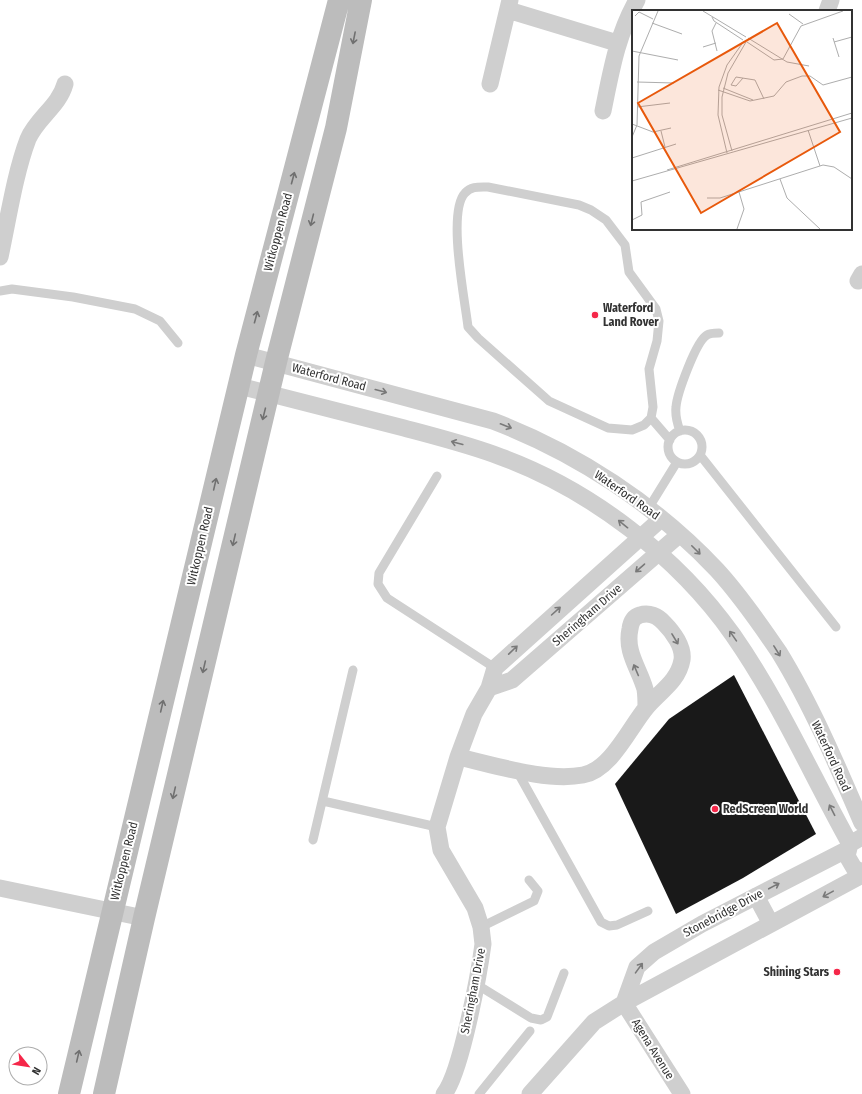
<svg xmlns="http://www.w3.org/2000/svg" width="862" height="1094" font-family="'Fira Sans Condensed',sans-serif">
<style>
.building{fill:#191919}
.lines{fill:none;stroke-linecap:round;stroke-linejoin:round}
.service{stroke:#cfcfcf;stroke-width:9}
.minor{stroke:#cfcfcf;stroke-width:17}
.secondary{stroke:#bcbcbc;stroke-width:22}
.oneway{stroke:#707070}
.oneway2{stroke:#797979}
.poi-dot{fill:#f52749;stroke:#fff;stroke-width:1.5}
.labels{text-anchor:middle;dominant-baseline:central;stroke-width:4;stroke-linejoin:round;paint-order:stroke}
.street-label{font-size:12px;fill:#323232;stroke:#fff}
.poi-label{font-size:12px;font-weight:bold;fill:#323232;stroke:#fff;text-anchor:start}
.inset-road{fill:none;stroke:#adadad;stroke-width:1}
.view{fill:#e8590c;fill-opacity:0.15;stroke:#e8590c;stroke-width:2}
.inset-edge{fill:none;stroke:#323232;stroke-width:2}
</style>
<rect width="100%" height="100%" fill="#fff"/>
<path class="building" d="M734 675 816 834 743 878 676 914 615 784 669 719Z"/>
<g class="lines">
<path class="service" d="M0 291 12 289 73 297 135 309 160 321 178 343
M651 418 644 425 632 430 608 428 549 401 478 338 468 327C465 300 447 212 465 193 471 186 479 187 488 187L579 205 591 210 606 220 625 245 629 272 656 309 659 321 657 341 649 369 653 407 651 418 670 440
M668 447a17 17 0 1 1 34 0a17 17 0 1 1-34 0Z
M680 431C677 423 675 416 676 407 677 394 696 341 707 335 710 333 716 333 719 333
M700 455 836 627
M437 476 379 573 378 584 387 598 495 668
M648 509 677 462
M517 771 601 922 609 926 617 925 648 911
M323 801 437 827
M313 840 353 670
M481 927 534 901 538 891 529 880
M476 984 531 1018 541 1020 547 1017 564 973
M479 1094 530 1031"/>
<path class="minor" d="M508 10 617 43
M827 11 831 0
M490 84 510 0
M603 111C611 72 617 35 637 0
M0 257C8 220 15 173 28 139 37 118 59 106 65 84
M858 281 862 274
M246 355 493 421C577 453 656 505 717 570 740 595 760 624 779 652 811 704 838 767 862 823
M239 386C294 400 349 414 404 428 437 437 470 445 501 457 591 490 678 557 733 635 779 701 811 774 850 844
M489 688 512 680 680 534
M458 757C495 765 546 782 583 775 611 770 630 727 646 708 659 692 678 682 682 660 684 647 673 632 664 623 658 616 649 612 640 615 633 617 631 622 630 629 625 652 639 668 645 689 646 695 646 702 646 708
M862 837 850 844 847 856 854 868 862 872
M0 888 144 918
M756 896 771 924
M624 1003 637 967 654 952 702 924 848 849
M624 1003 682 1094
M444 1094C461 1073 479 974 483 944L481 927 475 908 441 850 437 827 458 757 474 714 489 688 495 668 661 519
M530 1094 594 1022 624 1003 862 875"/>
<path class="secondary" d="M69 1094 246 355 339 0
M104 1094 144 918 276 362 336 128 361 0"/>
</g>
<defs><path id="oneway-shaft" d="M-6 0H5M1.5-3L5.5 0L1.5 3" fill="none" stroke-width="1.6" stroke-linecap="round" stroke-linejoin="round"/></defs>
<g class="oneway">
<use href="#oneway-shaft" transform="translate(354 38) rotate(101)"/>
<use href="#oneway-shaft" transform="translate(293 178) rotate(-75)"/>
<use href="#oneway-shaft" transform="translate(312 220) rotate(104)"/>
<use href="#oneway-shaft" transform="translate(256 317) rotate(-75)"/>
<use href="#oneway-shaft" transform="translate(264 414) rotate(104)"/>
<use href="#oneway-shaft" transform="translate(215 484) rotate(-77)"/>
<use href="#oneway-shaft" transform="translate(234 540) rotate(103)"/>
<use href="#oneway-shaft" transform="translate(204 667) rotate(103)"/>
<use href="#oneway-shaft" transform="translate(162 706) rotate(-77)"/>
<use href="#oneway-shaft" transform="translate(174 793) rotate(103)"/>
<use href="#oneway-shaft" transform="translate(78 1056) rotate(-77)"/>
</g>
<g class="oneway2">
<use href="#oneway-shaft" transform="translate(381 391) rotate(15)"/>
<use href="#oneway-shaft" transform="translate(506 426) rotate(21)"/>
<use href="#oneway-shaft" transform="translate(457 443) rotate(-165)"/>
<use href="#oneway-shaft" transform="translate(623 524) rotate(-141)"/>
<use href="#oneway-shaft" transform="translate(696 550) rotate(45)"/>
<use href="#oneway-shaft" transform="translate(640 568) rotate(139)"/>
<use href="#oneway-shaft" transform="translate(556 611) rotate(-42)"/>
<use href="#oneway-shaft" transform="translate(733 636) rotate(-125)"/>
<use href="#oneway-shaft" transform="translate(675 639) rotate(59)"/>
<use href="#oneway-shaft" transform="translate(513 650) rotate(-44)"/>
<use href="#oneway-shaft" transform="translate(777 651) rotate(58)"/>
<use href="#oneway-shaft" transform="translate(636 670) rotate(-113)"/>
<use href="#oneway-shaft" transform="translate(832 810) rotate(-117)"/>
<use href="#oneway-shaft" transform="translate(774 886) rotate(-28)"/>
<use href="#oneway-shaft" transform="translate(828 894) rotate(151)"/>
<use href="#oneway-shaft" transform="translate(639 968) rotate(-54)"/>
</g>
<g class="poi-dot">
<circle cx="595" cy="315" r="4"/>
<circle cx="715" cy="809" r="4"/>
<circle cx="837" cy="972" r="4"/>
</g>
<g class="labels">
<g class="street-label">
<text transform="translate(278 232) rotate(-75)">Witkoppen Road</text>
<text transform="translate(329 377) rotate(15)">Waterford Road</text>
<text transform="translate(627 495) rotate(35)">Waterford Road</text>
<text transform="translate(200 546) rotate(-77)">Witkoppen Road</text>
<text transform="translate(587 615) rotate(-41)">Sheringham Drive</text>
<text transform="translate(831 756) rotate(65)">Waterford Road</text>
<text transform="translate(124 861) rotate(-76)">Witkoppen Road</text>
<text transform="translate(723 913) rotate(-28)">Stonebridge Drive</text>
<text transform="translate(473 991) rotate(-79)">Sheringham Drive</text>
<text transform="translate(653 1049) rotate(58)">Agena Avenue</text>
</g>
<g class="poi-label">
<text x="603" y="308">Waterford<tspan x="603" dy="14">Land Rover</tspan></text>
<text x="723" y="809">RedScreen World</text>
<text x="829" y="972" text-anchor="end">Shining Stars</text>
</g>
</g>
<g transform="translate(632 10)">
<rect width="220" height="220" fill="#fff"/>
<path class="inset-road" d="M71 1 114 27M157 4 171 14M3 6 7 2 21 9M80 7 82 11 111 30M20 13 50 24M84 13 80 21 85 41M116 28 155 52 177 56M201 28 207 47M115 32 142 50 151 49M202 32 220 27M71 37 84 33M0 41 46 50M151 49 169 16 211 1M111 68 104 76 99 75 104 67 123 70 132 89M5 72 42 73M91 78 121 90M86 80 118 91 142 86 154 72 170 66H178L191 75 220 67M5 97 38 93M0 114 21 122 39 118M176 120 188 156M29 121 33 137M0 127 5 115 7 46 26 1M100 141 90 105V87L96 63 114 32M95 143 86 105 87 77 95 55 112 31M0 148 44 134M35 160 220 103M148 169 155 188 188 219M0 171 220 108M75 188H88L191 155 202 157 220 169M0 210 10 205 9 192 38 182M105 219 112 199 107 182"/>
<path class="view" d="M145 13 208 122 69 203 6 93Z"/>
<rect width="220" height="220" class="inset-edge"/>
</g>
<g transform="translate(28 1066) rotate(120)"><circle r="19" fill="#ffffff" stroke="#adadad"/>
<path d="M0-3L7 15L0 10L-7 15Z" fill="#f52749"/>
<text y="-6" font-size="11" font-weight="bold" text-anchor="middle" fill="#323232">N</text>
</g>
</svg>
